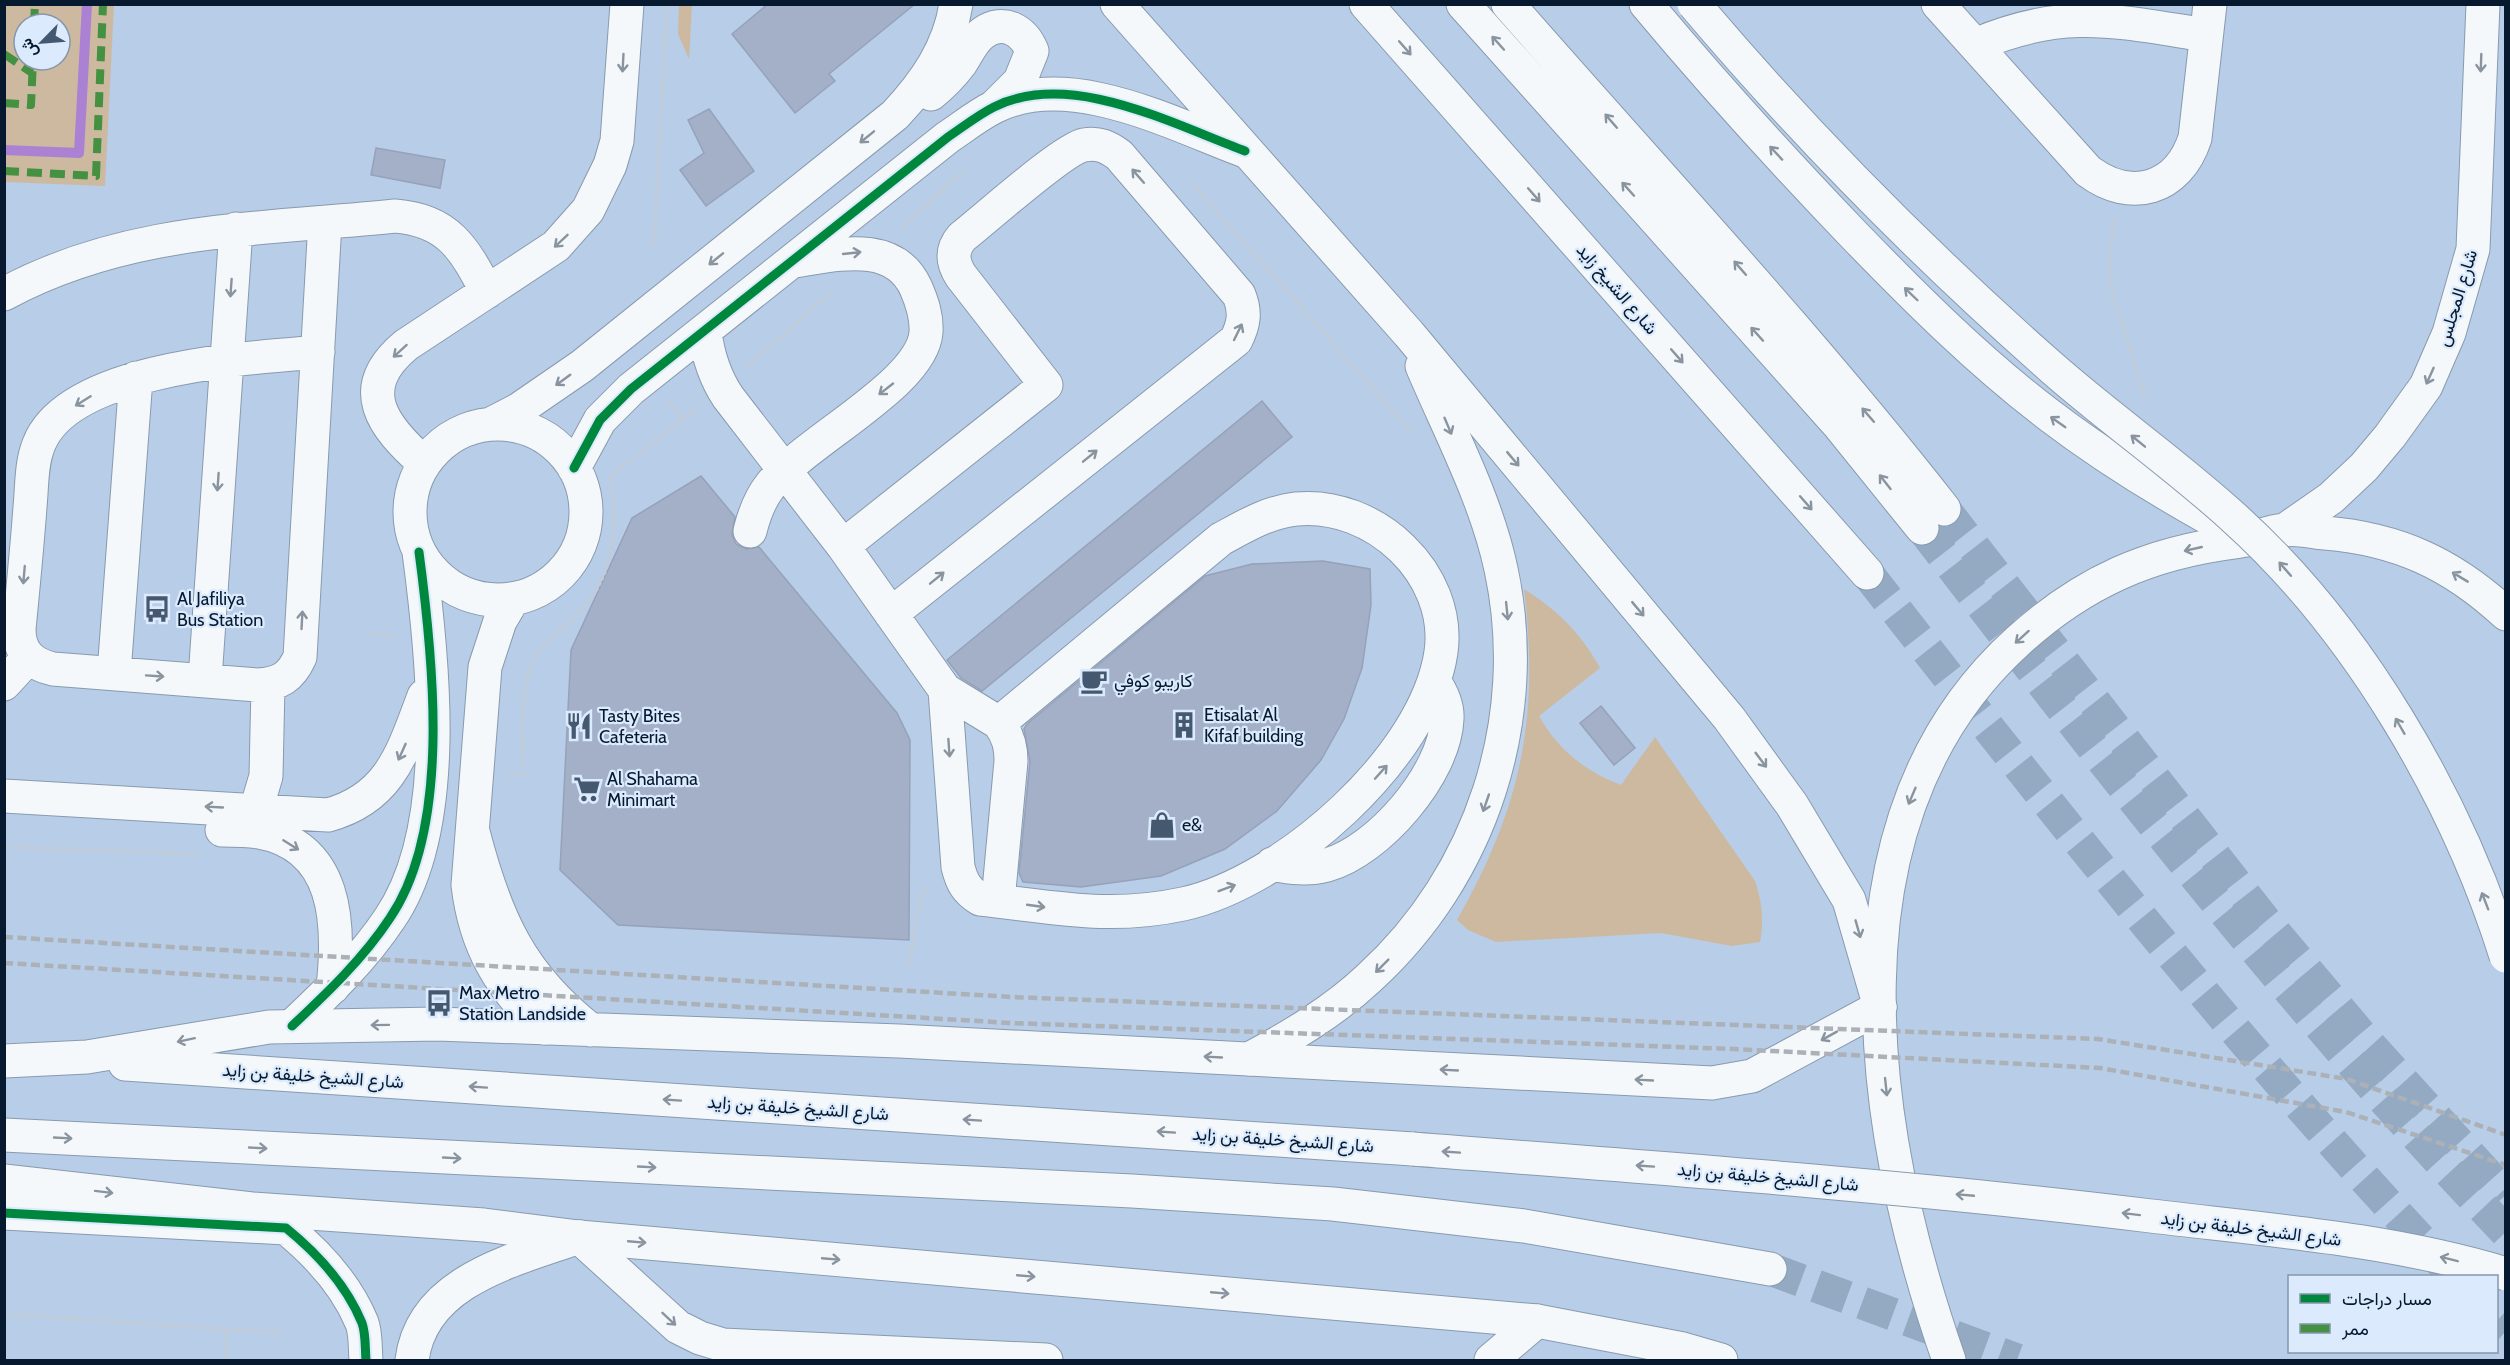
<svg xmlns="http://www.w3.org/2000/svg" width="2510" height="1365" font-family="Cabin,Vazirmatn,sans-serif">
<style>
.green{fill:#ccb9a0;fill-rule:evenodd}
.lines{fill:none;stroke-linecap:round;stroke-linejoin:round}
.stream{stroke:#ab81d3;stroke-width:10}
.building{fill:#a3b0c8;stroke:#95a2b9;stroke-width:1.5}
.highway-tunnel{stroke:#94a9c2;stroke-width:33;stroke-dasharray:33 16;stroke-linecap:butt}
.minor-casing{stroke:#889aaf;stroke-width:35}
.major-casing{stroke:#889aaf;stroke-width:35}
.highway-casing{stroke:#889aaf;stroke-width:35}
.path{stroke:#c4cbd3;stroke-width:4;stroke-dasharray:3 3;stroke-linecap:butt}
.minor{stroke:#f4f8fb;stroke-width:33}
.major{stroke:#f4f8fb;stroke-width:33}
.highway{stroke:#f4f8fb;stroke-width:33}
.rail{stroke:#abb1b7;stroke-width:4.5;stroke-dasharray:9 4.5;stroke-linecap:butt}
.major-bridge-casing{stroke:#889aaf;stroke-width:35;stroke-linecap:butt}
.highway-bridge-casing{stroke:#889aaf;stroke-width:35;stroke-linecap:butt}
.major-bridge{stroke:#f4f8fb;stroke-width:33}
.highway-bridge{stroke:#f4f8fb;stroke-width:33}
.quiet{stroke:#449141;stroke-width:8;stroke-dasharray:15 8;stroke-linecap:butt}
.cycleway-casing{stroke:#dbebfd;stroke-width:13}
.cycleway{stroke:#00873e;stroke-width:9}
.oneway{stroke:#89949f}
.labels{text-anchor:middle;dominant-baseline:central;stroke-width:4.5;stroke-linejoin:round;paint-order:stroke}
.street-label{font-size:18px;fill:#06192f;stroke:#dbebfd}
.poi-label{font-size:18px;fill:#06192f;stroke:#dbebfd;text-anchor:start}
</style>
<rect width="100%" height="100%" fill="#b8cde7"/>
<path class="green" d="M5 4 114 5 105 186 5 182ZM24 24H60V60H24Z
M679 5H692L689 59 678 34Z
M1524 589C1557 610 1581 633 1600 668L1539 716C1558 750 1586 772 1621 785L1655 737 1755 881C1762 902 1764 920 1760 942L1732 946 1661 933 1496 942 1468 930 1457 920C1521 808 1540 716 1524 589Z"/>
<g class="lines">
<path class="stream" d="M4 150 79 153 87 4"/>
</g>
<path class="building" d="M768 4H915L829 74 835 81 795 113 732 34Z
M709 109 754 171 706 206 680 170 704 153 688 120Z
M376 148 445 160 440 188 371 175Z
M1262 401 1292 437 982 691 961 678 947 660Z
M701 476 735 517 732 535 736 544 746 549 759 547 897 713 910 740 909 940 618 925 560 870 571 650 632 518Z
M1323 561 1370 569 1371 605 1362 668 1344 719 1321 760 1277 811 1225 849 1161 876 1081 887 1023 882 1019 873 1030 761 1024 729 1027 724 1205 576 1252 564Z
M1601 706 1635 748 1614 765 1580 723Z"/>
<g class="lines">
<path class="highway-tunnel" d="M1944 509 2265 921 2365 1040 2506 1195
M1922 528C2109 769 2294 1011 2506 1232
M1867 573C2053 811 2239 1047 2446 1267
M1770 1269 2017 1360
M2496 1322 2506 1331"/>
<defs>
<path id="minor" d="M1938 4 2088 171C2131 203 2178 190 2195 138L2210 4
M1975 45C2064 7 2115 21 2206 35
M931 94C942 85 952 75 961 63 967 54 973 40 983 33 1004 18 1024 31 1032 51L1020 81 995 106
M4 294C128 227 260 230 395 216 448 220 464 248 487 292
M705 332C708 356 714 376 728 397L843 546 945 690 999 723C1008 735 1011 746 1011 761L998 901
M318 352C248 358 69 368 39 444 31 463 32 487 30 507 27 548 23 588 19 629 19 652 31 664 53 669L258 685C280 684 291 677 300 657L325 222
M491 424 518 410 582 366 895 115C925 83 949 49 956 4
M410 512a88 88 0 1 1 176 0a88 88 0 1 1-176 0Z
M424 463C383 427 353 389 406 345L556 246 588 210 610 165 617 141 627 4
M574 468 600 420 631 389 948 137C963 127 978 115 994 107 1070 69 1172 124 1245 151
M750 531C754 515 759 500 770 486 803 442 923 384 926 332 927 316 922 302 916 288 894 239 836 255 794 261
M843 546 1046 385 961 276C952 262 951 250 962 237 984 220 1063 149 1084 145 1098 142 1108 147 1119 155L1239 295C1246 312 1244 324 1236 340L891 614
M513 599 500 621 485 667 468 885C475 945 500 989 545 1028
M114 673 136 378
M205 679 236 229
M4 684 28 658
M945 690 958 867C962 883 967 891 980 899 1055 907 1108 920 1183 904 1284 882 1426 757 1441 652 1452 574 1374 501 1296 509 1268 512 1245 526 1221 539L999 723
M4 796 328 815C391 798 403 751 424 696
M256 810 266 776 268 685
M222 830C234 830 247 830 259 832 338 846 340 924 333 987
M1272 864C1291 868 1308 870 1327 865 1378 851 1445 774 1447 719 1448 705 1442 693 1434 681
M292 1026C327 993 363 959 390 918 452 827 433 657 419 552
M4 1213 286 1228C318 1254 346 1284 362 1323 366 1334 365 1349 366 1360
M412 1360C422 1280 515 1260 579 1237L678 1327 700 1338 723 1345 1046 1360
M1491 1360 1537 1321"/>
<path id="major" d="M2285 530 2331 498 2364 467 2390 436 2426 386 2449 333 2473 249 2483 4
M473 832C495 917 520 975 591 1030
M4 1061 87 1057 269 1027 438 1024 899 1041 1712 1083 1752 1076 1880 1007
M125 1064 1413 1149
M4 1181 252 1209 484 1225 579 1237 1537 1321 1683 1349 1721 1360
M1949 1360C1870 1134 1819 821 2018 641 2083 582 2149 553 2235 542 2252 540 2268 531 2285 530 2298 528 2312 532 2325 533 2398 539 2452 564 2506 614"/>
<path id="highway" d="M1117 4 1409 334 1729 718 1792 805 1849 900 1880 1007
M1366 4 1867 573
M1463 4 1838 424 1922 528
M1508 4C1654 171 1807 334 1944 509
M1646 4C1712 83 1781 159 1853 234 1915 298 1978 361 2049 415 2112 463 2179 503 2249 540
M1249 1059C1292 1036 1334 1011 1369 978 1482 875 1533 718 1501 569 1486 499 1450 432 1422 366
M4 1135 1132 1191 1333 1204 1524 1226 1770 1269"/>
</defs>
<use href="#minor" class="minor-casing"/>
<use href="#major" class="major-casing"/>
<use href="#highway" class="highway-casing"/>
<path class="path" d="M1189 180 1412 433
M2114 220 2110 252 2111 287 2145 398
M902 228 962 172
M654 245 667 4
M747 366 834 290
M669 401 684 419
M367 633 397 636
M510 774H523C524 738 518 694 534 660 543 642 561 631 575 617 613 580 620 527 610 477L696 409
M4 847 199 854
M909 965 922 891 931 889
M4 1314 282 1333
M226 1360 227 1329"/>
<use href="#minor" class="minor"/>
<use href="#major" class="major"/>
<use href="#highway" class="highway"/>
<path class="rail" d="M4 937 1012 997 2098 1039 2347 1079 2506 1135
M4 963 1011 1023 1734 1049 2100 1068 2346 1112 2506 1165"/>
<defs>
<path id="major-bridge" d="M1413 1149C1659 1168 1906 1186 2151 1216 2269 1230 2391 1239 2506 1274"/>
<path id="highway-bridge" d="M1694 4C1804 134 1924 255 2051 367 2110 419 2175 464 2233 517 2357 628 2456 797 2506 956"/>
</defs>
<use href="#major-bridge" class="major-bridge-casing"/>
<use href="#highway-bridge" class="highway-bridge-casing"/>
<use href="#major-bridge" class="major-bridge"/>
<use href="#highway-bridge" class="highway-bridge"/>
<path class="quiet" d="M34 24 35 4
M4 54 32 73
M4 103 31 105 33 60
M4 171 96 176 103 4"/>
<defs>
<path id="cycleway" d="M574 468 600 420 631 389 948 137C963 127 978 115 994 107 1070 69 1172 124 1245 151
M292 1026C327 993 363 959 390 918 452 827 433 657 419 552
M4 1213 286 1228C318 1254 346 1284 362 1323 366 1334 365 1349 366 1360"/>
</defs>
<use href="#cycleway" class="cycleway-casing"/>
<use href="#cycleway" class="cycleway"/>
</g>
<defs><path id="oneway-shaft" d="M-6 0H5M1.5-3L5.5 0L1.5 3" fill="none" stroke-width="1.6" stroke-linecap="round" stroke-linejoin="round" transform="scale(1.5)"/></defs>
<g class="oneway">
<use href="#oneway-shaft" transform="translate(1498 43) rotate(-132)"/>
<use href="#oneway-shaft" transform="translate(1405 48) rotate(49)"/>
<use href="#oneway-shaft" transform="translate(623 63) rotate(93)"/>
<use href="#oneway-shaft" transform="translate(2481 63) rotate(92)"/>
<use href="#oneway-shaft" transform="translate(1611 121) rotate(-131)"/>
<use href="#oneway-shaft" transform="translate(867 137) rotate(141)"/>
<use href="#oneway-shaft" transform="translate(1776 153) rotate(-133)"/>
<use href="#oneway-shaft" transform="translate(1138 176) rotate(-131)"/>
<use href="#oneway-shaft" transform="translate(1628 189) rotate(-132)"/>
<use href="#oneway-shaft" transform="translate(1534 195) rotate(49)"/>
<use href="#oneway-shaft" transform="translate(561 241) rotate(137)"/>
<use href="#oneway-shaft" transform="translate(852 253) rotate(-6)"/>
<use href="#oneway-shaft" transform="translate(716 259) rotate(141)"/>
<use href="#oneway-shaft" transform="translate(1740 268) rotate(-131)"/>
<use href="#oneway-shaft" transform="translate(231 288) rotate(94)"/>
<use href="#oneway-shaft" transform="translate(1911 294) rotate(-136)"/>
<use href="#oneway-shaft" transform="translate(1238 332) rotate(-64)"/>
<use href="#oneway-shaft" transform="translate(1757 334) rotate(-132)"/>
<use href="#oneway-shaft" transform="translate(400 351) rotate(138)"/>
<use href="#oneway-shaft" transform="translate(1677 356) rotate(49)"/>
<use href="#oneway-shaft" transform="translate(2430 376) rotate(114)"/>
<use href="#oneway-shaft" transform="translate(563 380) rotate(144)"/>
<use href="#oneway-shaft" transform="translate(886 389) rotate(142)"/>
<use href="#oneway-shaft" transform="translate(83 401) rotate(148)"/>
<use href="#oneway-shaft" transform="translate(1868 415) rotate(-131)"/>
<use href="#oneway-shaft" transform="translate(2058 422) rotate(-145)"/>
<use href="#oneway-shaft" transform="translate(1448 426) rotate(67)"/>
<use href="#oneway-shaft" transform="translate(2138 441) rotate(-141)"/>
<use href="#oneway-shaft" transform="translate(1090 456) rotate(-39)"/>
<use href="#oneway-shaft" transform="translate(1513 459) rotate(50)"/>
<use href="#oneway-shaft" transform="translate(218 482) rotate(94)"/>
<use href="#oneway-shaft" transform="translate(1885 482) rotate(-128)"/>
<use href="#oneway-shaft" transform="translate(1806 503) rotate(49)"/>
<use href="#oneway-shaft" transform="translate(2193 549) rotate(167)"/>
<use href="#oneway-shaft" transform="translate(2285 569) rotate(-131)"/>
<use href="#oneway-shaft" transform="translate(24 575) rotate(95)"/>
<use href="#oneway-shaft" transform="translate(2460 577) rotate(-149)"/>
<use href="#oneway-shaft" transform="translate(937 578) rotate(-39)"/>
<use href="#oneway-shaft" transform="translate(1638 609) rotate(50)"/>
<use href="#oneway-shaft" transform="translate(1507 611) rotate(84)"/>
<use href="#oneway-shaft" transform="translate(302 620) rotate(-87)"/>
<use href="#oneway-shaft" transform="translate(2022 637) rotate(138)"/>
<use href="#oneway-shaft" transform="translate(155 676) rotate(4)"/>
<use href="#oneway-shaft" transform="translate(2400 726) rotate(-120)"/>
<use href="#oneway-shaft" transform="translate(949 748) rotate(86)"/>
<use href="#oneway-shaft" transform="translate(402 752) rotate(114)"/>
<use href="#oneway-shaft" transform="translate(1761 760) rotate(53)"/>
<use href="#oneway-shaft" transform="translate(1381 772) rotate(-48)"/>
<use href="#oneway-shaft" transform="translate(1912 796) rotate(113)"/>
<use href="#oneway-shaft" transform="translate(1486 803) rotate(109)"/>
<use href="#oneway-shaft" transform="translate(214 807) rotate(-177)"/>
<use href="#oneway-shaft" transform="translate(291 845) rotate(32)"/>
<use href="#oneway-shaft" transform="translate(1227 888) rotate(-21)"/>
<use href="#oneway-shaft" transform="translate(2485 901) rotate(-111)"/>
<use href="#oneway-shaft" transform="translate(1036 906) rotate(8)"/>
<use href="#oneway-shaft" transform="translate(1858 929) rotate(74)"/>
<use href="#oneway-shaft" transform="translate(1382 966) rotate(135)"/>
<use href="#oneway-shaft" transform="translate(380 1025) rotate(179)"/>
<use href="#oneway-shaft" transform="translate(1829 1036) rotate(151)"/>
<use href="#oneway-shaft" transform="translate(186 1040) rotate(168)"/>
<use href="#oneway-shaft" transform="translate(1213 1057) rotate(-177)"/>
<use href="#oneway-shaft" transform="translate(1449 1070) rotate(-177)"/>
<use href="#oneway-shaft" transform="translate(1644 1080) rotate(-177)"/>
<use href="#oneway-shaft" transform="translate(478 1087) rotate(-176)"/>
<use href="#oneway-shaft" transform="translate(1886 1087) rotate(84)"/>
<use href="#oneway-shaft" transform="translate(672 1100) rotate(-176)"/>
<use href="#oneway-shaft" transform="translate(972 1120) rotate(-176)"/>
<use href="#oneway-shaft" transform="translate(1166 1132) rotate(-176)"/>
<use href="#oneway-shaft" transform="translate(63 1138) rotate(3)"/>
<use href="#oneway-shaft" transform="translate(258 1148) rotate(3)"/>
<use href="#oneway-shaft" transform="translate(1451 1152) rotate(-176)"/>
<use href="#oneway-shaft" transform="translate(452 1158) rotate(3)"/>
<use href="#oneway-shaft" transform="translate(1645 1166) rotate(-176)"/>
<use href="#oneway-shaft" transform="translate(647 1167) rotate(3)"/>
<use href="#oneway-shaft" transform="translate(104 1192) rotate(7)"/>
<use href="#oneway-shaft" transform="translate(1965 1195) rotate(-175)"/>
<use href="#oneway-shaft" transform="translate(2131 1214) rotate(-173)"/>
<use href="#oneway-shaft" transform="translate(637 1242) rotate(5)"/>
<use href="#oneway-shaft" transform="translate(831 1259) rotate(5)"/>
<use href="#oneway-shaft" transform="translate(2449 1259) rotate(-166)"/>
<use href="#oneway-shaft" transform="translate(1026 1276) rotate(5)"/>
<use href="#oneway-shaft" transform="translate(1220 1293) rotate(5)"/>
<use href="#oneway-shaft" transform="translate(669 1319) rotate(43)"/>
</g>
<defs>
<symbol id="bus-bare" viewBox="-9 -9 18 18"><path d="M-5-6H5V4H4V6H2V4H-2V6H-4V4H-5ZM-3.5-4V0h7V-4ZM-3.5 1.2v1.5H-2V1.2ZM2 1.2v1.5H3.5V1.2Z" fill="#44586f" stroke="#dbebfd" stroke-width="2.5" paint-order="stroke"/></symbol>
<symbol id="cafe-bare" viewBox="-9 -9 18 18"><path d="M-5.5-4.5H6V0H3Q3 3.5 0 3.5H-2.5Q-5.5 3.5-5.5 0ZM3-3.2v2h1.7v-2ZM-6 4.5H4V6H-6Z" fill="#44586f" stroke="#dbebfd" stroke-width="2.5" paint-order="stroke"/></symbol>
<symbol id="building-bare" viewBox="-9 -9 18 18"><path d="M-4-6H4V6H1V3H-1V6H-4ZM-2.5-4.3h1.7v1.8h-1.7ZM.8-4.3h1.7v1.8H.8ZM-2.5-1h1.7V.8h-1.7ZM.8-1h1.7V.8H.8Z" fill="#44586f" stroke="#dbebfd" stroke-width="2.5" paint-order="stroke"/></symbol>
<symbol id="restaurant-bare" viewBox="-9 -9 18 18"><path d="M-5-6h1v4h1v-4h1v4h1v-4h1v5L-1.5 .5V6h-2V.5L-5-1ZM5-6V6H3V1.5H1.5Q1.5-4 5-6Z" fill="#44586f" stroke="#dbebfd" stroke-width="2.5" paint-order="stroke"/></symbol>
<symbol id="supermarket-bare" viewBox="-9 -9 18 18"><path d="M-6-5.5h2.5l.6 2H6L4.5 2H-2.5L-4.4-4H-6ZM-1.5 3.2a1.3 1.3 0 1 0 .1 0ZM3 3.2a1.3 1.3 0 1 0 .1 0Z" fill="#44586f" stroke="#dbebfd" stroke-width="2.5" paint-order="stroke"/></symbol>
<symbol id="shop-bare" viewBox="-9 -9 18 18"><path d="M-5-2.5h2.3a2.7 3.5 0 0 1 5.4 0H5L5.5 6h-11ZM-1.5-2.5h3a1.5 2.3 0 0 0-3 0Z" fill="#44586f" stroke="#dbebfd" stroke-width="2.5" paint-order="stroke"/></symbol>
</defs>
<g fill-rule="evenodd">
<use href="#bus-bare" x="138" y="590" width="38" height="38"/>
<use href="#cafe-bare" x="1075" y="662" width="38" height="38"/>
<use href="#building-bare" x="1165" y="706" width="38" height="38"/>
<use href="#restaurant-bare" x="560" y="707" width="38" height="38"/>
<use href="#supermarket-bare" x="568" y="770" width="38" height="38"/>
<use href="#shop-bare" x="1143" y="806" width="38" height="38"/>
<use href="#bus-bare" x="420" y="984" width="38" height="38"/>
</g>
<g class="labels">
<g class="street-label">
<text transform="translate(1617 289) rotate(49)">شارع الشيخ زايد</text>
<text transform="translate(2457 298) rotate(-73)">شارع المجلس</text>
<text transform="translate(313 1076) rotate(4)">شارع الشيخ خليفة بن زايد</text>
<text transform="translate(798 1108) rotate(4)">شارع الشيخ خليفة بن زايد</text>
<text transform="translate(1283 1140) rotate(4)">شارع الشيخ خليفة بن زايد</text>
<text transform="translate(1768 1177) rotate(5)">شارع الشيخ خليفة بن زايد</text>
<text transform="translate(2251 1229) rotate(7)">شارع الشيخ خليفة بن زايد</text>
</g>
<g class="poi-label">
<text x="177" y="599">Al Jafiliya<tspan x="177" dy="21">Bus Station</tspan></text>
<text x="1114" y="681">كاريبو كوفي</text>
<text x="1204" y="715">Etisalat Al<tspan x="1204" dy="21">Kifaf building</tspan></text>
<text x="599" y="716">Tasty Bites<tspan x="599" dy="21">Cafeteria</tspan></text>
<text x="607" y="779">Al Shahama<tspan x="607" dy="21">Minimart</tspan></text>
<text x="1182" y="825">e&amp;</text>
<text x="459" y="993">Max Metro<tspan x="459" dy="21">Station Landside</tspan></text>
</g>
</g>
<rect width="2510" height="1365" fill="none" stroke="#06192f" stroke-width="12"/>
<rect x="2288" y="1275" width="210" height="78" fill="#dbebfd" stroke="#8697ab" stroke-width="1.5"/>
<rect x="2300" y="1294" width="30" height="9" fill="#00873e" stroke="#8697ab" stroke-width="1.5"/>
<text x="2342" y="1305" font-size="18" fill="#06192f">مسار دراجات</text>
<rect x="2300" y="1324" width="30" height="9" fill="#449141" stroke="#8697ab" stroke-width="1.5"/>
<text x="2342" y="1335" font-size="18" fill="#06192f">ممر</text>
<g transform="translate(42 42) rotate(245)"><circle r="28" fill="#dbebfd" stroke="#8697ab" stroke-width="1.5"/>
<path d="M0-4.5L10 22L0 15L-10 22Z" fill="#44586f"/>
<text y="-9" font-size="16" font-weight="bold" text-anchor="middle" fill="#06192f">ش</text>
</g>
</svg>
